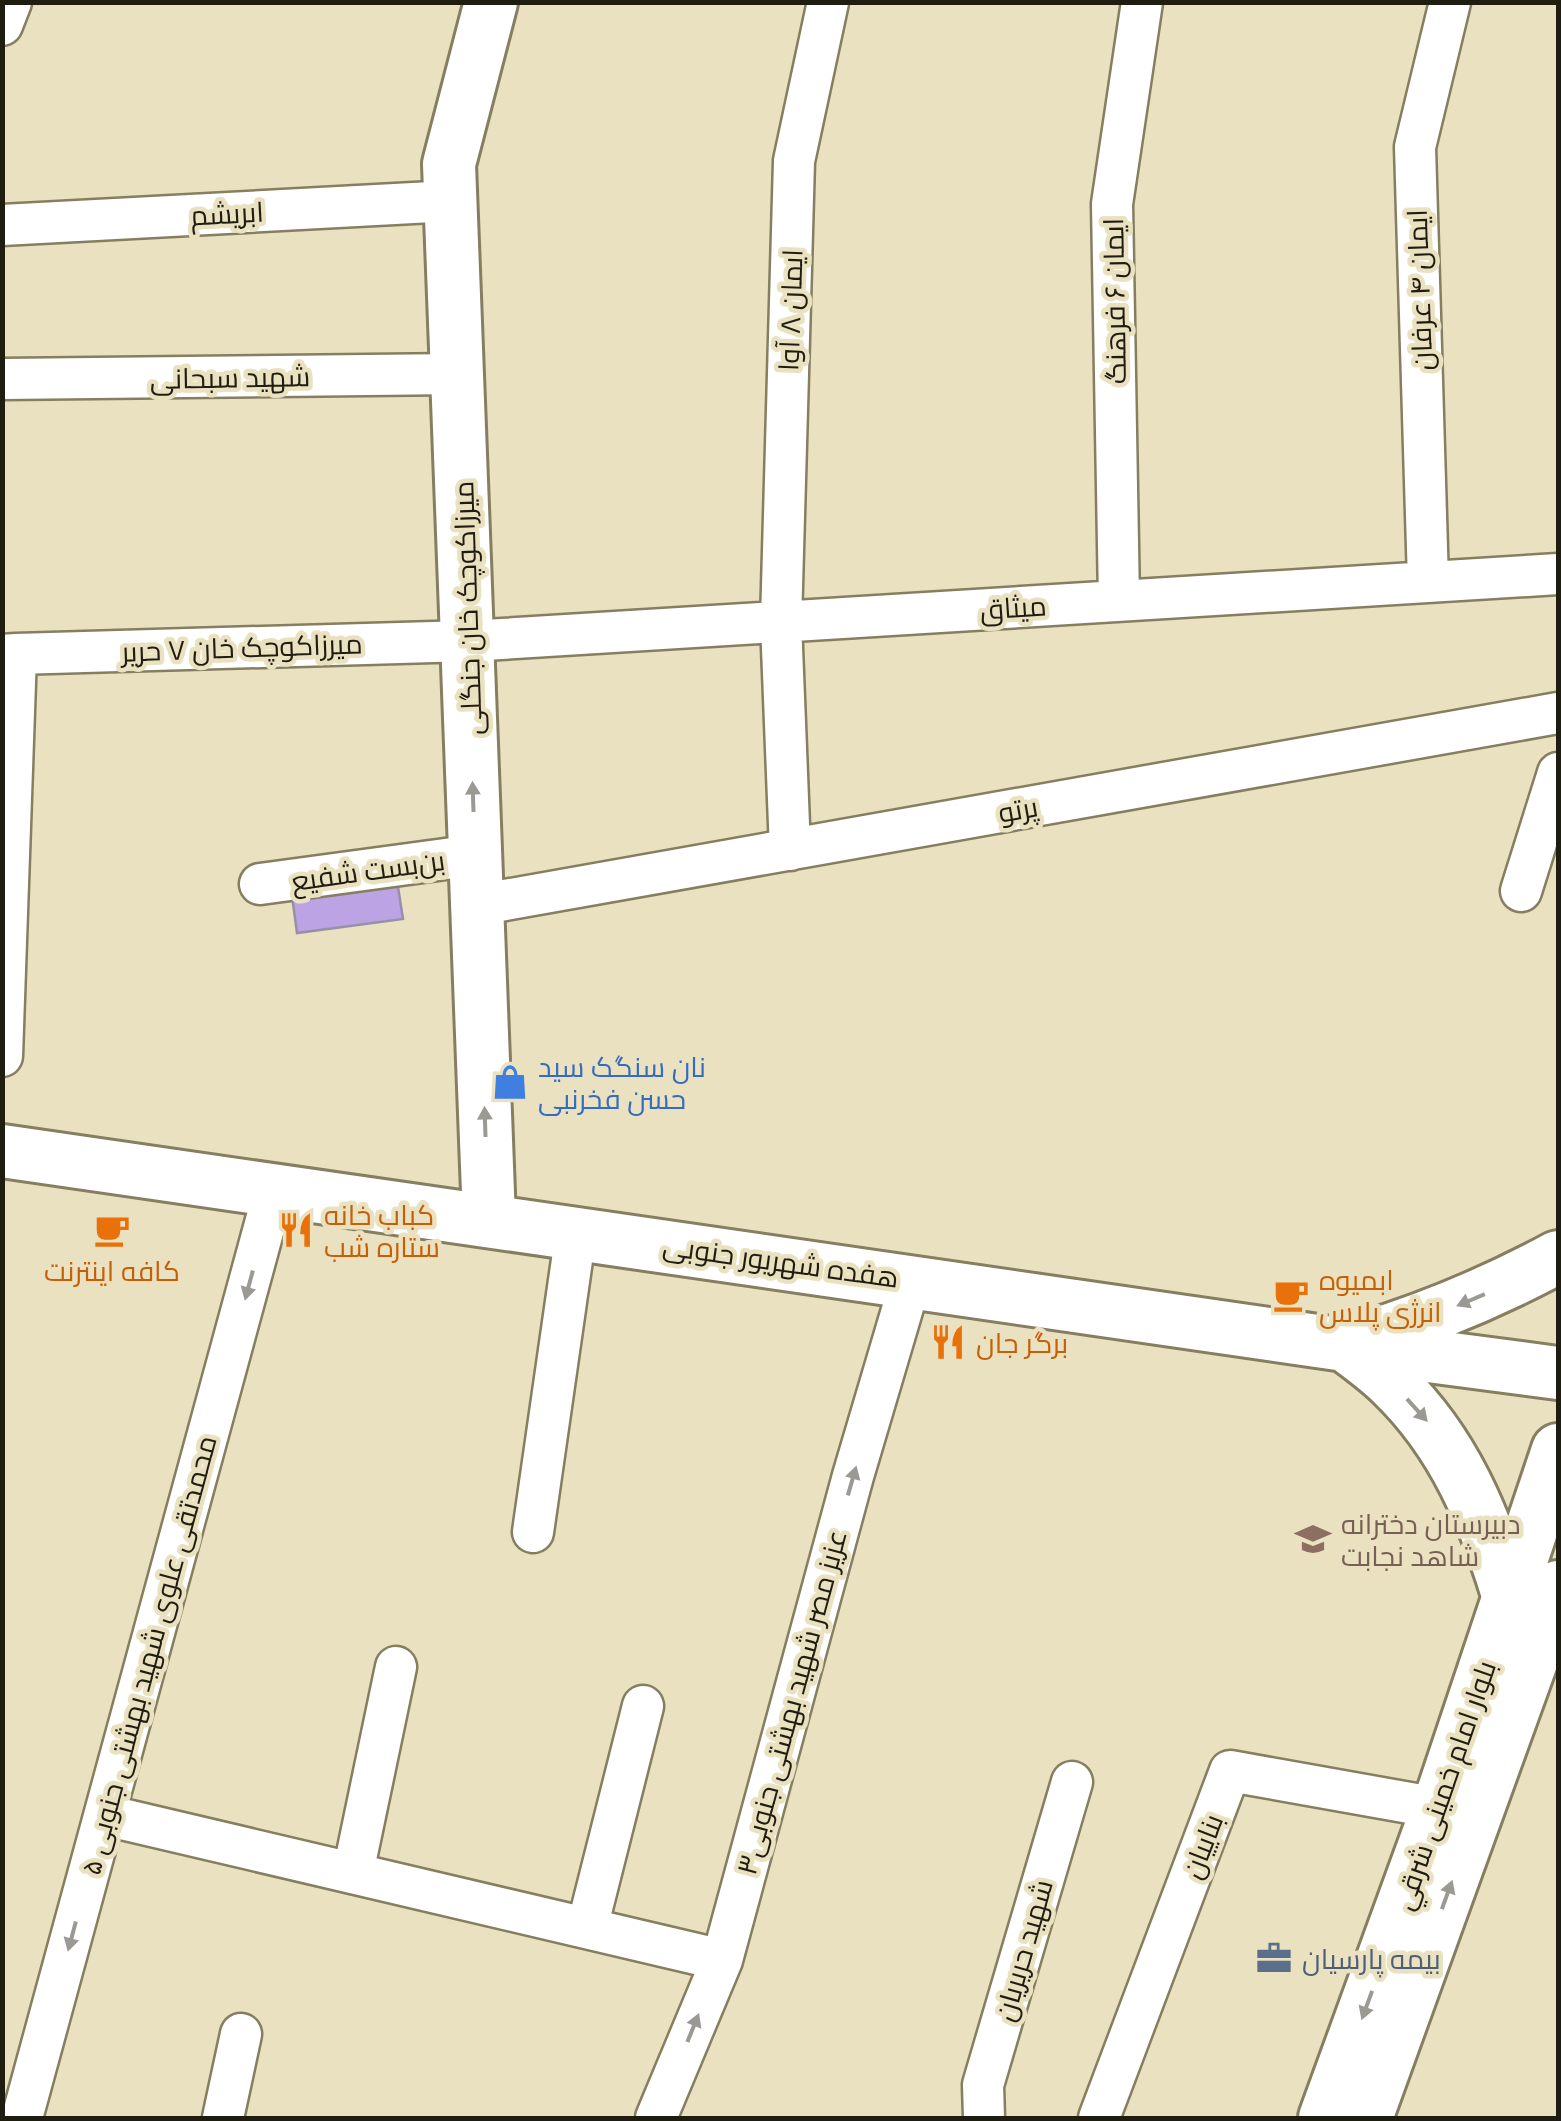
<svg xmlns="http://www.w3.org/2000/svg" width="1561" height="2121" font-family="'IBM Plex Sans',Cairo,sans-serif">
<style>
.building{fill:#bca3e3;stroke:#998fab;stroke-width:2.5}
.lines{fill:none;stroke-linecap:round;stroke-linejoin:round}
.minor-casing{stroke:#857e60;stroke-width:45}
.major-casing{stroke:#857e60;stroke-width:58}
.minor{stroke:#fff;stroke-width:40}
.major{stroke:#fff;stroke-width:52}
.oneway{fill:#9a9993}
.labels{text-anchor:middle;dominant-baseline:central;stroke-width:9;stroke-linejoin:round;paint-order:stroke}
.street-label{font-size:28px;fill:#1f1c10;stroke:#eae1c1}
.shop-label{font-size:28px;fill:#366cbe;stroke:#eae1c1;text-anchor:start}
.food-label{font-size:28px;fill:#c56008;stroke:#eae1c1;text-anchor:start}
.education-label{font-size:28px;fill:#785e54;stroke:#eae1c1;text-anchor:start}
.service-label{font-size:28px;fill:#4e5e75;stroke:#eae1c1;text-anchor:start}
</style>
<rect width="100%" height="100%" fill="#eae1c1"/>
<path class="building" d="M396 874 403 919 297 933 291 888Z"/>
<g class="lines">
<defs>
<path id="minor" d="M2 25 11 2
M2 225 451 201
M2 379 458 374
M1428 582 1415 147 1450 2
M1119 601 1112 204 1142 2
M16 654 468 641 1558 574
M2 655 16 654 2 1056
M790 850 781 622 794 161 828 2
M260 884 475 855
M1521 891 1558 773
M477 905 1558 713
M533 1532 576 1232
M105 1815 722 1960
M353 1873 396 1667
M587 1928 643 1706
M22 2118 274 1191
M223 2118 241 2034
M656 2118 722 1960 853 1476 911 1280
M984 2118 983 2085 1072 1782
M1099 2118 1230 1771 1438 1808"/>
<path id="major" d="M2 1151 1345 1345 1558 1373
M489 1219 449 164 491 2
M1362 1339C1431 1318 1495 1291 1558 1257
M1345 1345C1361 1357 1378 1369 1393 1384 1454 1443 1485 1518 1509 1598
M1325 2118 1438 1808 1558 1450
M1366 2118 1558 1587"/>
</defs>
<use href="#minor" class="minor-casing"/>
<use href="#major" class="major-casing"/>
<use href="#minor" class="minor"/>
<use href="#major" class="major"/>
</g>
<defs><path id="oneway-solid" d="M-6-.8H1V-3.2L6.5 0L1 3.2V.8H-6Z" transform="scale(2.5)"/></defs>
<g class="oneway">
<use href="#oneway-solid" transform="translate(473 797) rotate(-92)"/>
<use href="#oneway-solid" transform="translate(485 1122) rotate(-92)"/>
<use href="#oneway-solid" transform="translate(249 1285) rotate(105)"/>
<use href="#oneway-solid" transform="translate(1471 1300) rotate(157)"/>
<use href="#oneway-solid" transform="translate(1417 1410) rotate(48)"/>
<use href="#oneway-solid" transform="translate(852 1481) rotate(-74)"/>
<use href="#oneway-solid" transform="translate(1447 1895) rotate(-70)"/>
<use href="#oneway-solid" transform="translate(72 1936) rotate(105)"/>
<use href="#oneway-solid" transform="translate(1367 2005) rotate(110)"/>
<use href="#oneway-solid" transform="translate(693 2028) rotate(-68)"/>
</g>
<defs>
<symbol id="shop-bare" viewBox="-9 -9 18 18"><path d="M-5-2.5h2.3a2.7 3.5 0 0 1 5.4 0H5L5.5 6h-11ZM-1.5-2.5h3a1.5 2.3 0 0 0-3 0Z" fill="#3f7fe0" stroke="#eae1c1" stroke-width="2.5" paint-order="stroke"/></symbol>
<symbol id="cafe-bare" viewBox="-9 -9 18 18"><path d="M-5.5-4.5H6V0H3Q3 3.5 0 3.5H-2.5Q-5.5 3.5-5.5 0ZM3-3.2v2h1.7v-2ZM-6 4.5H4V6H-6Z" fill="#e8710a" stroke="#eae1c1" stroke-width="2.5" paint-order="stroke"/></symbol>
<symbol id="restaurant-bare" viewBox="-9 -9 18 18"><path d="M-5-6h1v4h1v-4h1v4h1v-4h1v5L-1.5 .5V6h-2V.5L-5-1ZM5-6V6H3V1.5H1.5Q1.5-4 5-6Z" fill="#e8710a" stroke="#eae1c1" stroke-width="2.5" paint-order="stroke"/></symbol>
<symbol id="school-bare" viewBox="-9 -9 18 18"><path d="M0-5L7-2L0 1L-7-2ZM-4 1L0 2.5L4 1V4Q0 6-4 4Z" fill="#8d6e63" stroke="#eae1c1" stroke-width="2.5" paint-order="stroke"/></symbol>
<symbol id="office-bare" viewBox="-9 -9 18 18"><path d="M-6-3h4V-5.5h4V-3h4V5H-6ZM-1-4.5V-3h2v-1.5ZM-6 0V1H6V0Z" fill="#5c6f8a" stroke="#eae1c1" stroke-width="2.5" paint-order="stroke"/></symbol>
</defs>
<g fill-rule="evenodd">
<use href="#shop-bare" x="485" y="1057" width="50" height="50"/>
<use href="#cafe-bare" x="87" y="1205" width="50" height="50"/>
<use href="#restaurant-bare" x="271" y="1205" width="50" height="50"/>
<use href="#cafe-bare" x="1266" y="1270" width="50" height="50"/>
<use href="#restaurant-bare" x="923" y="1317" width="50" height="50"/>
<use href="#school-bare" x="1288" y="1514" width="50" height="50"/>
<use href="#office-bare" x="1249" y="1933" width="50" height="50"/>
</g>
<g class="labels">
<g class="street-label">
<text transform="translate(227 213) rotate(-3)">ابریشم</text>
<text transform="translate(1419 290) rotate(-92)">ایمان ۴ عرفان</text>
<text transform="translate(1114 301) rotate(-91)">ایمان ۶ فرهنگ</text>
<text transform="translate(790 310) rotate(-88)">ایمان ۸ آوا</text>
<text transform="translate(230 377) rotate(-1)">شهید سبحانی</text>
<text transform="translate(1013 607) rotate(-4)">میثاق</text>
<text transform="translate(467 608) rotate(-92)">میرزاکوچک خان جنگلی</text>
<text transform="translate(242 647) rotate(-2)">میرزاکوچک خان ۷ حریر</text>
<text transform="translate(1018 809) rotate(-10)">پرتو</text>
<text transform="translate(368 870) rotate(-8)">بن‌بست شفیع</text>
<text transform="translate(781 1261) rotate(8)">هفده شهریور جنوبی</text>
<text transform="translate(148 1655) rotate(-75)">محمدتقی علوی شهید بهشتی جنوبی ۵</text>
<text transform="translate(791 1702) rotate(-75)">عزیز مصر شهید بهشتی جنوبی۳</text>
<text transform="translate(1444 1785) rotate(-71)">بلوار امام خمینی شرقي</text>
<text transform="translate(1202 1846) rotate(-69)">بناییان</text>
<text transform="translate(1023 1950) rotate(-74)">شهید حریریان</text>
</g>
<g class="shop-label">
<text x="538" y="1066">نان سنگک سید<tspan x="538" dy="32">حسن فخرنبی</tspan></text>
</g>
<g class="food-label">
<text x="324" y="1214">کباب خانه<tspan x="324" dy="32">ستاره شب</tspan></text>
<text x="112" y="1270" text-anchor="middle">کافه اینترنت</text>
<text x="1319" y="1279">ابمیوه<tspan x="1319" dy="32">انرژی پلاس</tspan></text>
<text x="976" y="1342">برگر جان</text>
</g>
<g class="education-label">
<text x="1341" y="1523">دبیرستان دخترانه<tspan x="1341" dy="32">شاهد نجابت</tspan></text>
</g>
<g class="service-label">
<text x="1302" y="1958">بیمه پارسیان</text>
</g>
</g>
<rect width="1561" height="2121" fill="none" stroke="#1f1c10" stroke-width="10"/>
</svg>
